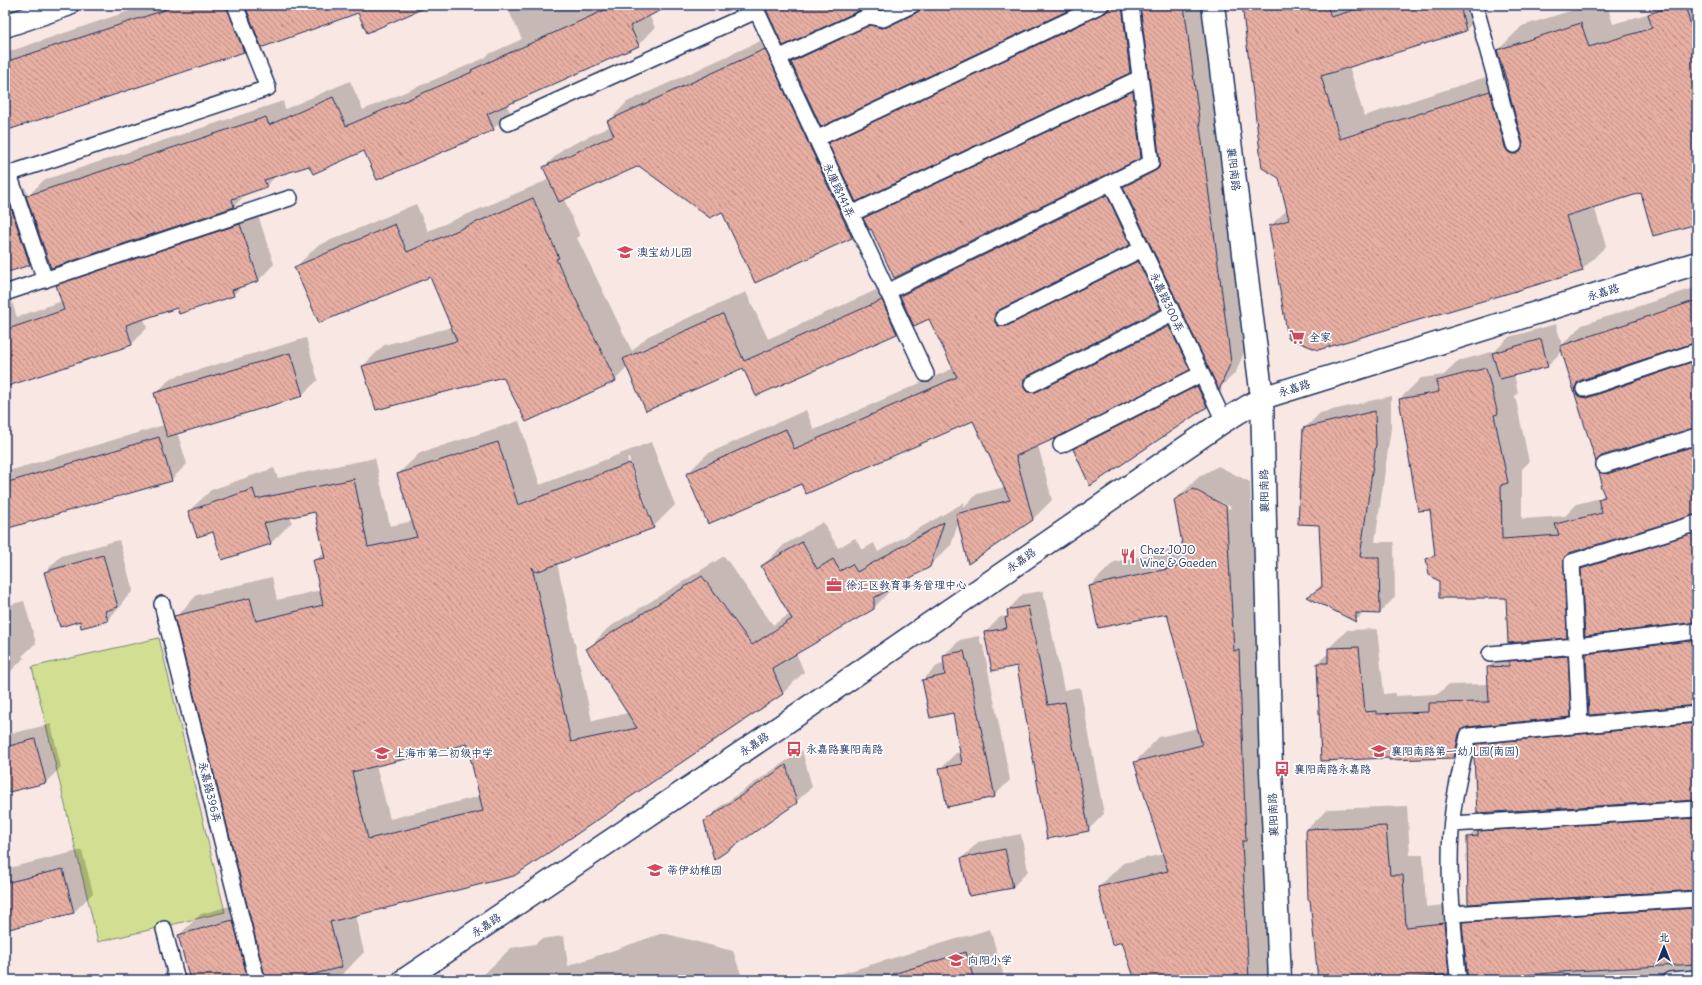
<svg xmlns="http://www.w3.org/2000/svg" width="1702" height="985" font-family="Delius,'LXGW WenKai TC',sans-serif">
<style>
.park{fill:#d2df92;stroke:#768778}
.shadow{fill:#0003;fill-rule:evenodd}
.building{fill:url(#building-back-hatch);stroke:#1b2f5e;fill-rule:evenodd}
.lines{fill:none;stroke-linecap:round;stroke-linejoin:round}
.service-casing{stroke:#1b2f5e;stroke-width:18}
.minor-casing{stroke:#1b2f5e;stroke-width:25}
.tertiary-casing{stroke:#1b2f5e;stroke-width:25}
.service{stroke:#fff;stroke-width:15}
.minor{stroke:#fff;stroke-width:22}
.tertiary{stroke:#fff;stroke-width:22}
.labels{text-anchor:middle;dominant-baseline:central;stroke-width:3.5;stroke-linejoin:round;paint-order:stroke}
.street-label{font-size:11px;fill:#1b2f5e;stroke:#fff}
.poi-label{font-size:11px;fill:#1b2f5e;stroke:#fff;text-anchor:start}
</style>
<defs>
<pattern id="building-back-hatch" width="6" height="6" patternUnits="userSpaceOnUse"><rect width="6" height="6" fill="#e7aea2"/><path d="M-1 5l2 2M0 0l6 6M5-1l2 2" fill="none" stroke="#ba8e87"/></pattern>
</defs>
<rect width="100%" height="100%" fill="#f8e7e3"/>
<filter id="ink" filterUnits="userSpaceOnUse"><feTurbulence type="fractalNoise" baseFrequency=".025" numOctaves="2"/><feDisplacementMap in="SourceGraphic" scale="8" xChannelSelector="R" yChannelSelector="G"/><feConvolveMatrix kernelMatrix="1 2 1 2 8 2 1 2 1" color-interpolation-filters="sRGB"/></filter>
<g filter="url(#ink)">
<path class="park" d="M159 638 225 912 98 942 32 667Z"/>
<path class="shadow" d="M147 5H429L358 12 258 36 243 51 5 131V53Z
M506 5H670L649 15 655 28 638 45 506 104 510 112 493 129 364 150 310 165 277 175 266 186 248 192 234 206 51 267 45 249 30 264 5 272V193L25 187 28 196 44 180 283 101 285 109 350 81 363 110 485 58 489 54 522 39Z
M765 5H890L865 7 788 42 796 58 808 46 916 5H1078L826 123 834 139 846 127 1105 5H1203L1247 345 1236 372 1221 387 1222 391 1207 406 1091 484 1074 449 1089 434 1212 372 1203 354 1189 369 1038 445 1052 500 1032 520 959 521 951 545 929 566 895 585 873 609 796 653 804 672 783 693 514 875 355 915 364 952 343 974 317 980H191L179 935 201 914 247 901 176 617 197 595 272 577 277 600 321 590 315 561 325 551 316 510 290 516 292 522 271 543 223 559 213 531 189 511 211 490 274 468 278 478 375 458 390 526 413 521 398 474 420 453 519 421 540 485 651 442 675 505 653 527 557 563 592 721 628 713 587 650 608 628 724 556 773 625 790 614 762 566 784 545 823 522 838 548 855 538 862 550 874 543 878 552 965 502 963 508 977 494 1005 487 973 420 802 483 687 474 707 454 806 410 814 430 954 368 930 318H911L897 333 756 395 744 366 628 367 615 380 504 376 363 366 384 345 452 327 430 276 296 267 317 246 416 204 428 231 550 179 544 167 563 149 611 126 609 121 627 102 778 33ZM1147 54 1150 76 880 203 869 214 861 198 1130 72ZM1158 140 1161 161 768 339 746 292 648 336 632 351 577 238 580 236 564 199 640 165 722 211 756 281 852 237 866 222 872 228 1141 157ZM1144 230 1152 245 1028 307 1018 306 1014 301 1130 244ZM1175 294 1182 310 1057 373 1047 372 1043 367 1160 309ZM629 458 651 517H649L627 459ZM468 742 480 796 390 819 376 765Z
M1243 5H1489L1466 30 1349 66 1364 116 1505 71 1498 50 1522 26 1589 5H1607L1613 24 1650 13 1658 5H1697V222L1642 192 1594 206 1606 246 1582 270 1270 226 1288 209Z
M256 209 274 264 259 280 243 285 233 295 178 307 144 318 147 328 132 344 5 386V281L17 317 62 301 57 286 73 270Z
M1697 287V342L1694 341 1599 374 1603 377 1697 347V427L1601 456 1596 460 1562 351 1547 366 1514 374 1518 393 1515 396 1529 462 1522 469V519L1565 516 1577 504 1600 498 1605 494 1600 472 1620 452 1628 453 1697 432V514L1694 513 1584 549 1585 567 1603 548 1697 519V980H1319L1307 829 1328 809 1407 806 1410 855H1423L1426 907 1464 903 1466 920 1484 902 1468 838 1489 817 1494 816 1500 811 1475 756 1476 745 1498 723 1475 725 1472 738 1454 757H1390L1318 663 1329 652V648L1347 630 1377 629 1384 694 1395 693V696L1438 694 1448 685 1489 684 1488 668 1507 649 1586 638 1587 654 1609 632 1585 618 1566 637 1507 597 1440 580 1427 560 1435 552 1431 509 1400 399 1421 378 1444 375 1458 361 1495 351 1509 337 1556 324 1562 345 1582 325ZM1589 698 1590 715 1569 717Z
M306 338 318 380 302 395 177 432 187 464 171 480 5 529V472L164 425 155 394 171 378Z
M1391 396V428L1375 542H1394L1395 597 1380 613H1364L1356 620 1309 597 1323 583 1320 524 1304 429 1320 413Z
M1218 466 1250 482 1274 980H1136L1123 941 1099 887 1123 863 1164 854 1135 762 1159 737 1198 728 1168 612 1090 586 1114 562 1183 547 1175 500 1200 476ZM1202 493 1231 507 1230 509 1202 495Z
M119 540 133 591 122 602 123 604 107 620H80L45 572 61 556Z
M1043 591 1064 690 1080 687 1104 814 1088 830 1017 665 985 633 1000 617 1009 616 1008 610 1023 594Z
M24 601 36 643 22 656 24 658 8 674 5 675V606Z
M979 636 981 645H983L1010 780 994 796 940 769 956 753 961 752 954 712 923 680 939 664 945 663 944 655 960 640Z
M51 724 61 767 46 782 5 792V735Z
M802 750 812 787 796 802 705 822 721 806Z
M1021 834 1028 871 1013 887 962 858 978 842Z
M82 850 93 893 74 912 5 929V869Z
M990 929 1005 980H820Z
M663 933 733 951 743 980H478L511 948 535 944 541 939 564 936 568 966Z"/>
<path class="building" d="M163 5H226L244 52 5 131V62L165 10Z
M245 5H431L367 33 358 13 263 47 261 46Z
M616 5H671L630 26 639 46 487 114 494 130 377 180 364 151 313 174 309 166 264 180 267 187 232 199 234 207 51 268 26 196 266 117 269 125 333 97 346 126 472 72 471 70Z
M764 5H891L882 10 871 7 865 8 783 46Z
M921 5H1080L821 127 791 62 870 25 881 28 887 27 916 13 920 10Z
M1110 5H1122L1130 73 856 202 828 143 1105 13 1109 10Z
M1140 5H1184L1231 362 1219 390 1123 187 1155 171 1159 168 1160 162Z
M1242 5H1327L1331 17 1370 5H1460L1466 31 1321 76 1340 139 1490 91 1505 147 1508 152 1512 154H1517L1521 151 1523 143 1507 86 1508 85 1497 50 1581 23 1589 47 1652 28 1648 14 1677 5H1685L1697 47V224L1653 236 1641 193 1566 216 1583 271 1318 350 1288 338 1269 226 1289 220 1279 178 1262 168Z
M765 49 852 238 755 283 722 212 710 218 639 166 559 202 543 167 614 135 607 121Z
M1133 91 1141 158 894 278 871 229 869 230 863 218Z
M1107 195 1130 245 999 310 995 313V322L998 326H1007L1138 261 1161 309 1028 376 1024 379V388L1027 392H1036L1169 326 1190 370 1056 438 1016 456 1033 520 968 564 956 514 1010 500 973 421 806 494 801 484 708 524 686 474 786 429 794 449 957 377 929 319 914 326 900 296Z
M533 198 559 258 556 259 616 381 526 422 503 377 376 410 362 366 457 341 430 277 319 323 294 267 395 224 407 252Z
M9 202 30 265 5 273V203Z
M240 224 259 281 232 290 234 296 179 314 177 308 126 325 132 345 5 387V330L64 310 56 285Z
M882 300 897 334 756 396 743 368 646 411 623 359 723 314 744 361Z
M1697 300V342L1581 380 1577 383 1575 388 1576 392 1578 396 1587 398 1697 360V427L1601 456 1596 462 1560 346Z
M1541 339 1548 367 1500 379 1492 353Z
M290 353 303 396 167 437 154 393Z
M1486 368 1498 414 1494 415 1508 483 1501 485 1502 539 1559 535 1555 524 1602 513 1598 499 1605 497 1600 485 1602 484 1599 472 1607 474 1697 445V514L1569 553 1564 558 1567 638 1508 643 1506 598H1439V581L1429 575 1426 559 1435 556 1430 510 1418 511 1399 399 1439 392 1436 381Z
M1197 386 1207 407 1090 486 1073 449Z
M1375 411 1376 444 1360 557H1379L1380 614 1356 613V622L1307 597 1322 587 1319 525 1298 524 1303 428Z
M159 437 172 481 5 529V483Z
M498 442 518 505 630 463 654 528 536 572 532 567 571 742 637 728 586 649 702 576 752 645 792 619 761 566 802 542 817 569 833 559 840 571 852 564 857 572 944 522 930 567 874 598V609L772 668 783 694 617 806V807L514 876 330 922 342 967 291 980H266L174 616 250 598 256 621 323 605 313 560 325 558 315 512 264 523 271 544 222 560 213 532 197 537 188 511 253 489 256 499 354 479 368 547 417 537 397 474ZM467 744 483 811 368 839 352 772Z
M1193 489 1226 506 1234 651 1239 650 1246 841H1242L1249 980H1135L1122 942 1112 945 1098 887 1168 871 1134 762 1202 745 1167 614 1098 628 1089 586 1186 565 1174 500Z
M1697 532V622L1585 636 1581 569Z
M103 555 118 607 105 611 108 621 81 628 80 621 60 627 44 572Z
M1028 606 1048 705 1065 702 1089 831 1047 839 1017 666 992 671 984 632 1007 628 1005 618 1008 617 1007 610Z
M1697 640V705L1589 715 1586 654Z
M1359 647 1365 712 1376 711V714L1428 712V703L1489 702 1487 667 1509 666V661L1568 656 1571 717 1467 727 1462 729 1459 734 1454 758 1389 760V758L1321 761 1317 663H1328V648Z
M964 651 966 660H967L995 797 947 807 939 768 962 764 953 713 930 718 922 680 945 675 943 655Z
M1697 723V800L1477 813 1474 757 1473 758 1475 744Z
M35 739 46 783 5 793V747Z
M786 765 797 803 714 860 704 821Z
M1697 818V890L1468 904 1467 837 1478 836V831Z
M1386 826 1390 875H1403L1406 927 1444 923 1449 974 1402 980H1318L1310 900H1308L1306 829Z
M1005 849 1013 888 969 896 961 858Z
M63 869 74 913 5 930V883Z
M1697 908V964L1574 971 1469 980 1467 972 1462 922Z
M233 920 248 980H190L178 935Z
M966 952 974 980H894L893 974Z"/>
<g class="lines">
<defs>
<path id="service" d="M754 5 926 374
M1475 5 1514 145
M778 58 869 16 883 19 912 5
M508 123 756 11
M816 139 1101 5
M9 174 45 280
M5 175 268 88 235 5
M1111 183 1224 421
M851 214 1140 78
M887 292 1151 163 1131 5
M5 293 290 198
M1003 318 1142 249
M1032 384 1172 314
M1584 389 1697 351
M1061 445 1201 374
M1604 465 1697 436
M162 604 257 980
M1490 654 1576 646 1697 631
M1580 725 1572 562 1697 523
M1452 824 1697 809
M1452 914 1697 899
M164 929 177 980
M1460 980 1458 976C1453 924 1446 863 1453 811 1456 786 1463 761 1468 736L1697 714
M1670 980 1697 978"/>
<path id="minor" d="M5 26 67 5
M404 980 781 726 1224 421 1262 398 1697 263"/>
<path id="tertiary" d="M1213 5 1262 398 1271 770 1280 980"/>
</defs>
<use href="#service" class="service-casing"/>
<use href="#minor" class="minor-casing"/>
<use href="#tertiary" class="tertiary-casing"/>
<use href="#service" class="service"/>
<use href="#minor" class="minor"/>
<use href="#tertiary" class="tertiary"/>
</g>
</g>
<defs>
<symbol id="school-bare" viewBox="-9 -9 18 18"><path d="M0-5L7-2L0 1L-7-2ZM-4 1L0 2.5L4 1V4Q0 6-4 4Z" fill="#d1495b" stroke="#fff" stroke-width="2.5" paint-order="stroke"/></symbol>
<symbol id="supermarket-bare" viewBox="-9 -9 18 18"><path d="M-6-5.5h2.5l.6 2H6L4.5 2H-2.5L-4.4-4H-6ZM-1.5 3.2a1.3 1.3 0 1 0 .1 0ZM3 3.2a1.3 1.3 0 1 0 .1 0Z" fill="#d1495b" stroke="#fff" stroke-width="2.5" paint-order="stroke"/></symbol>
<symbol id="restaurant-bare" viewBox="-9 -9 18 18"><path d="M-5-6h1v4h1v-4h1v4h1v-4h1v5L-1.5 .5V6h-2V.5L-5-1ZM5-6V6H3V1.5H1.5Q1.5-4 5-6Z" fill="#d1495b" stroke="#fff" stroke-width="2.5" paint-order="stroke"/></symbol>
<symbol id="office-bare" viewBox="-9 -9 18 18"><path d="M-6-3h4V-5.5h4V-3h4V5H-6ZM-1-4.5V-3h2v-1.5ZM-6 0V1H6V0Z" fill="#d1495b" stroke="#fff" stroke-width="2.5" paint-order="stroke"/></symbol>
<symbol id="bus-bare" viewBox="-9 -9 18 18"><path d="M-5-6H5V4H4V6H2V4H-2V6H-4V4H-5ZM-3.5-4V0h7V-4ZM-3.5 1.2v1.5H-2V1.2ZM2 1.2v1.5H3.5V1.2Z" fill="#d1495b" stroke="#fff" stroke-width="2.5" paint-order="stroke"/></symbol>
</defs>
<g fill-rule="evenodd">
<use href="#school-bare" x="614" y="241" width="22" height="22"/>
<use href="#supermarket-bare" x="1286" y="326" width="22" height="22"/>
<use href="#restaurant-bare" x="1117" y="545" width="22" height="22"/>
<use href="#office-bare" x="823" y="574" width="22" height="22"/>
<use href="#bus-bare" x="783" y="738" width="22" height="22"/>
<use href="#school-bare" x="1368" y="740" width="22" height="22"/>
<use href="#school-bare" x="371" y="742" width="22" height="22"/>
<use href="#bus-bare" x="1271" y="758" width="22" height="22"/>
<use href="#school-bare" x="644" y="859" width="22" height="22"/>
<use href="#school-bare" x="945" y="949" width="22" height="22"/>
</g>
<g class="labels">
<g class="street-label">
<text transform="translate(1234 169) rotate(83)">襄阳南路</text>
<text transform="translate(839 190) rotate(65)">永康路141弄</text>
<text transform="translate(1603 292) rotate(-17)">永嘉路</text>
<text transform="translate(1167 302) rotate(65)">永嘉路300弄</text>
<text transform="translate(1294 388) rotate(-17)">永嘉路</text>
<text transform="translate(1264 491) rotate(-91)">襄阳南路</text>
<text transform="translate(1021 560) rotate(-35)">永嘉路</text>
<text transform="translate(754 744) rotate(-34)">永嘉路</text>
<text transform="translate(210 792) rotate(76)">永嘉路396弄</text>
<text transform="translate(1273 815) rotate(-92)">襄阳南路</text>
<text transform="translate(486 925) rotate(-34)">永嘉路</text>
</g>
<g class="poi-label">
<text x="637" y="252">澳宝幼儿园</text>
<text x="1309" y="337">全家</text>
<text x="1140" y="550">Chez JOJO<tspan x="1140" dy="13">Wine &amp; Gaeden</tspan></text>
<text x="846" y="585">徐汇区教育事务管理中心</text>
<text x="806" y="749">永嘉路襄阳南路</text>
<text x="1391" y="751">襄阳南路第一幼儿园(南园)</text>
<text x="394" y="753">上海市第二初级中学</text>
<text x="1294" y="769">襄阳南路永嘉路</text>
<text x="667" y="870">蒂伊幼稚园</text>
<text x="968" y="960">向阳小学</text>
</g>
</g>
<rect width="1702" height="985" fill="none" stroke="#fff" stroke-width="20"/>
<rect x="10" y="10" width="1682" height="965" fill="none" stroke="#1b2f5e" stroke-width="1.5" filter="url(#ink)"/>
<g transform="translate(1664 947)" stroke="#ffffff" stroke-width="3" paint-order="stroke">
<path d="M0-3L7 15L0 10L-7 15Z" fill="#1b2f5e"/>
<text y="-6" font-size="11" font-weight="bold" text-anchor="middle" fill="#1b2f5e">北</text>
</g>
</svg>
